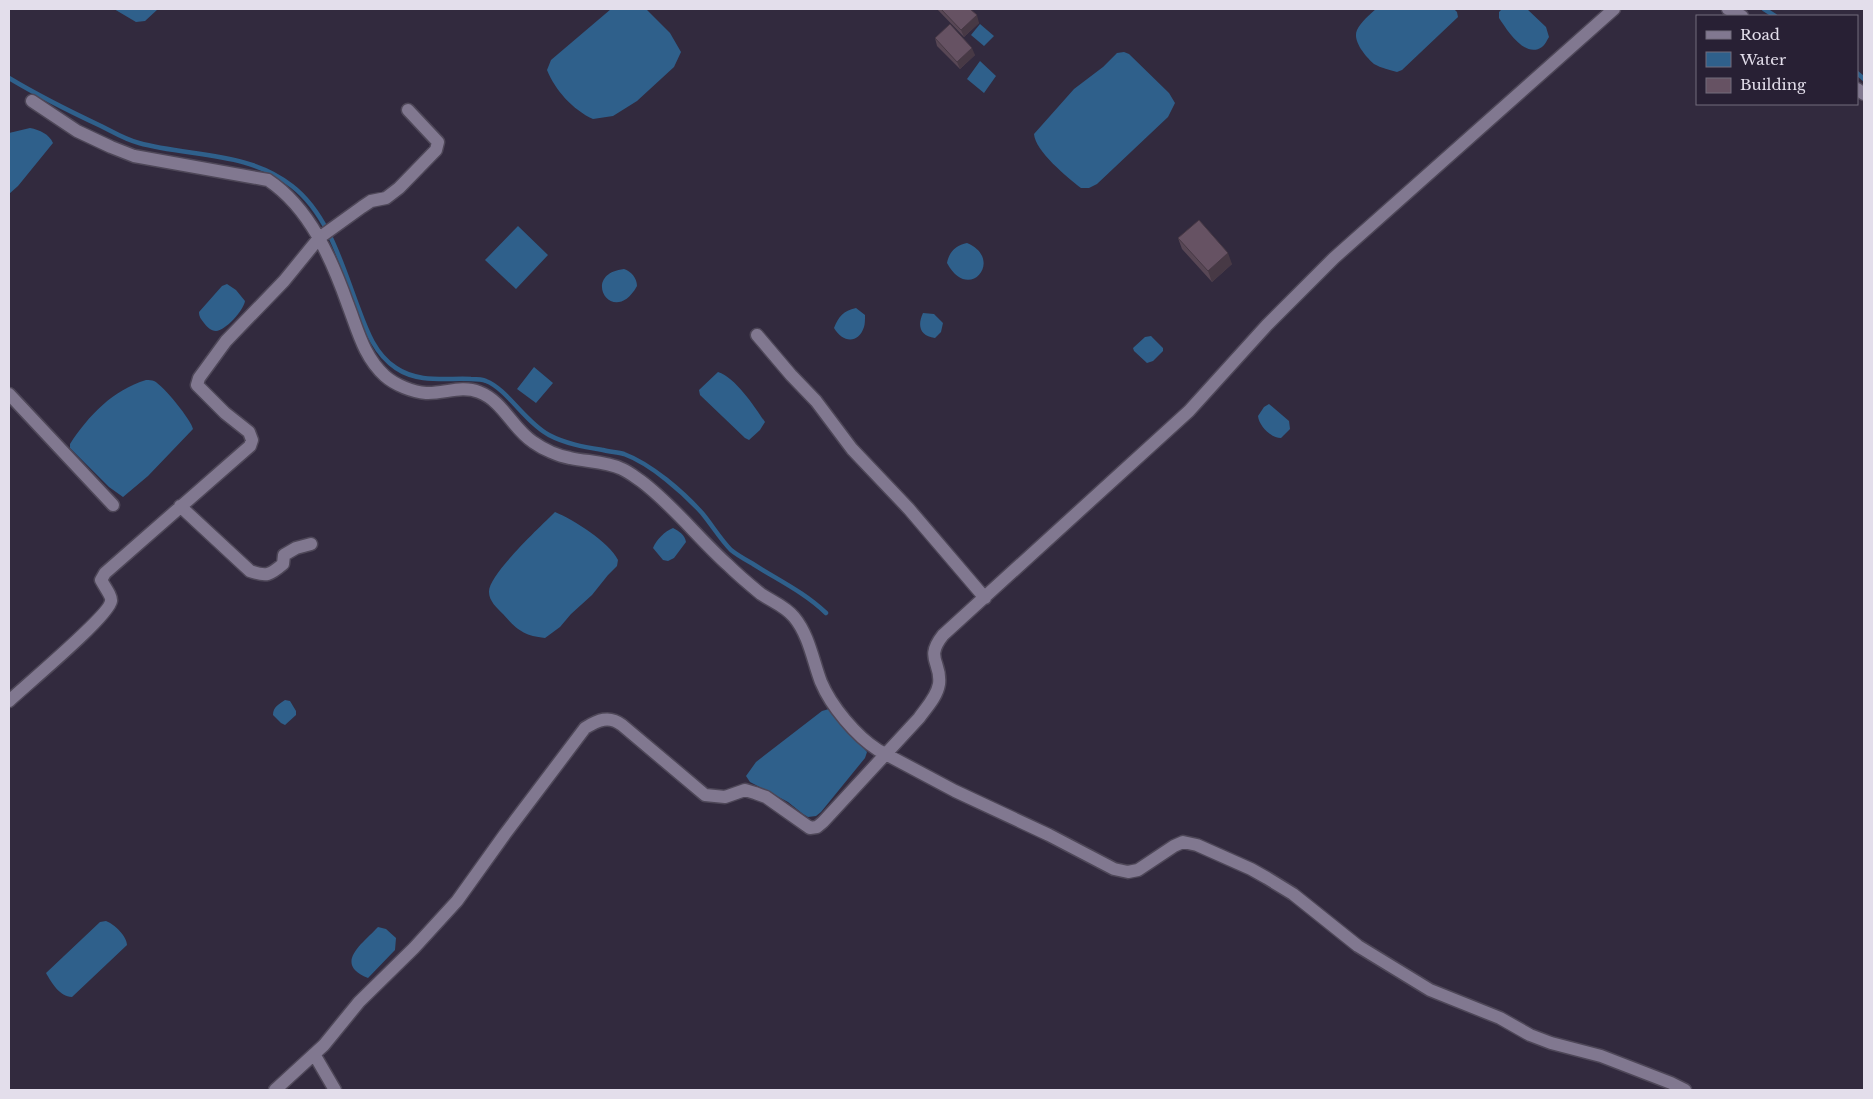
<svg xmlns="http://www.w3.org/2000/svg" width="1873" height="1099" font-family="'Libre Baskerville',serif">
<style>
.water{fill:#2f608b}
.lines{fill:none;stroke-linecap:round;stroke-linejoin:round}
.stream{stroke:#2f608b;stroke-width:4.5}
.minor-casing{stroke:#4e4758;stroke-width:15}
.minor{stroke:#817890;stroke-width:12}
.wall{fill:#584755}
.shaded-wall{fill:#473945}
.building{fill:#665263;stroke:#473945}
</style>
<rect width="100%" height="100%" fill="#322a3e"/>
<path class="water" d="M114 9H158L145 21 136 22Z
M611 9H646L670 33 681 52 674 67 637 101 613 116 593 119C573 110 555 90 547 70L551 60Z
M1376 9H1454L1457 12 1458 17 1402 70 1397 72C1390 70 1381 68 1374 64 1366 57 1352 41 1357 30 1361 22 1369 15 1376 9Z
M1502 9H1527L1546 27 1549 37C1547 40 1545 45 1542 47 1525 59 1507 30 1499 18V12Z
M980 24 994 36 984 46 971 35Z
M1124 52 1129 54 1169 93 1175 103 1168 117 1097 184 1089 188H1081C1068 178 1035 151 1034 134L1074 89 1103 67 1117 53Z
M980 61 996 76 984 93 967 79Z
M30 128C40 130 49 134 53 143L18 186 9 194V133Z
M518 226 548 255 516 289 485 260Z
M967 243C1005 259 969 304 947 263 949 252 956 245 967 243Z
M624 269C631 271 637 278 637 286 613 329 579 274 624 269Z
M227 284 236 290 245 301C244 310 225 331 216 331 211 331 207 327 204 323 201 319 199 317 199 312L222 286Z
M856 308 865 315C865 319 865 324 864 327 858 345 842 342 834 328 839 316 843 311 856 308Z
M923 313 934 314 943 323 941 332 935 338C920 336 917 326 923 313Z
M1151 336 1163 348V351L1153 361 1147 363 1134 351 1133 348 1145 337Z
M534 367 553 383 536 403 517 389Z
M718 372C736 378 754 406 765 422L760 430 749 440 745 438 700 395 699 390Z
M146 380C149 380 152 380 154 381 163 385 192 421 193 429L148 476 123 497 109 487 70 448V444C89 415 113 390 146 380Z
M1269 404 1289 421 1290 429 1281 438C1271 438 1259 426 1258 416L1264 407Z
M555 512C574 520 609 542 618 560L617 566 608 575 592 595 571 614 560 627 545 638C524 636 517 630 503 614 497 608 489 601 489 592 488 575 541 526 555 512Z
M673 528C679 531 685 535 686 542L674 558 668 561 663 560 653 548C656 540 665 531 673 528Z
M285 700 290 701 296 711V715L285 725 281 723 273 715C273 707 279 704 285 700Z
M829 709 834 713 867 752 865 758 821 812 816 816 808 817 803 814 788 802 750 782 746 776 756 762 822 711Z
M106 921C114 924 127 936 127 945L72 997C60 997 51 982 46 973L100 922Z
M378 927 386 929 396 938 395 950 368 978C333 964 362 944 378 927Z"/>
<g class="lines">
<path class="stream" d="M1764 9 1775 16
M1857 73 1864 79
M9 78C39 96 69 111 101 126 113 132 126 140 139 143 190 157 248 151 292 186 327 213 341 262 356 302 365 326 373 353 396 368 418 383 445 378 471 379 476 379 482 379 486 381 507 389 525 422 549 435 566 444 585 447 603 450 610 452 618 452 624 454 651 464 683 492 702 513 712 525 720 539 731 550 737 555 746 560 753 564 778 580 804 592 826 613"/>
<defs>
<path id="minor" d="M1728 9 1742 16
M1857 89 1864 94
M32 101 77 131 111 147 134 156 268 180C310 208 332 260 348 305 358 331 364 357 385 376 395 385 413 392 426 393 444 394 461 385 479 392 503 401 512 428 533 442 543 449 558 456 570 458 587 462 606 461 622 469 629 472 635 477 641 481 673 505 698 538 728 565 738 575 750 585 761 594 773 602 785 606 794 617 809 635 813 661 821 682 831 706 856 736 878 750L955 791 1049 835 1114 869 1128 872 1138 870 1174 846 1183 842 1197 845 1251 869 1267 878 1293 894 1358 946 1430 990 1500 1018 1530 1035 1551 1043 1601 1056 1671 1083 1685 1090
M757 335 791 375 816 401 852 449 909 509 985 598
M9 394 113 505
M180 506 250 571C267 577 270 575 283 564L284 555 296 548 311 544
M9 701C24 687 110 615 111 601 112 596 104 586 101 580L105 573 250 446 252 440 249 432 225 413 197 385 199 378 226 341 284 281 319 238 362 207 371 201 386 198 399 188 436 150 438 142 408 110
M314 1054 335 1090
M275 1090 324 1045 359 1002 414 948 457 901 505 834 585 728C598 720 609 715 622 725L705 795 725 797 745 790 755 793 766 797 810 828 817 827 823 822 919 718C926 708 937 697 939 684 942 662 924 659 943 635L1189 411 1267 325 1334 258 1614 9"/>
</defs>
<use href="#minor" class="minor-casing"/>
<use href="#minor" class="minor"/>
</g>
<path class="wall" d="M937 9H970L979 23 964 37Z
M935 38 975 55 960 69 937 46Z
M1178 238 1232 264 1212 282 1182 249Z"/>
<path class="shaded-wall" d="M977 15 979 23 964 37 961 30Z
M972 48 975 55 960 69 957 62Z
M1228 253 1232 264 1212 282 1208 271Z"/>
<path class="building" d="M941 9H970L977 15 961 30Z
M950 24 972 48 957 62 935 38Z
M1199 220 1228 253 1208 271 1178 238Z"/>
<rect width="1873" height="1099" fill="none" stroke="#e3deeb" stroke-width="20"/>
<rect x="1696" y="15" width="162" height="90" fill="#282034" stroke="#736c7d"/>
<rect x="1706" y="31" width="25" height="8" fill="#817890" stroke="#736c7d"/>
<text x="1740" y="40" font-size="15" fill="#e3deeb">Road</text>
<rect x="1706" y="52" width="25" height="15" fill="#2f608b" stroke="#736c7d"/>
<text x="1740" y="65" font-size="15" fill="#e3deeb">Water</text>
<rect x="1706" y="78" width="25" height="15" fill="#665263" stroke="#736c7d"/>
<text x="1740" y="90" font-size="15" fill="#e3deeb">Building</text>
</svg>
